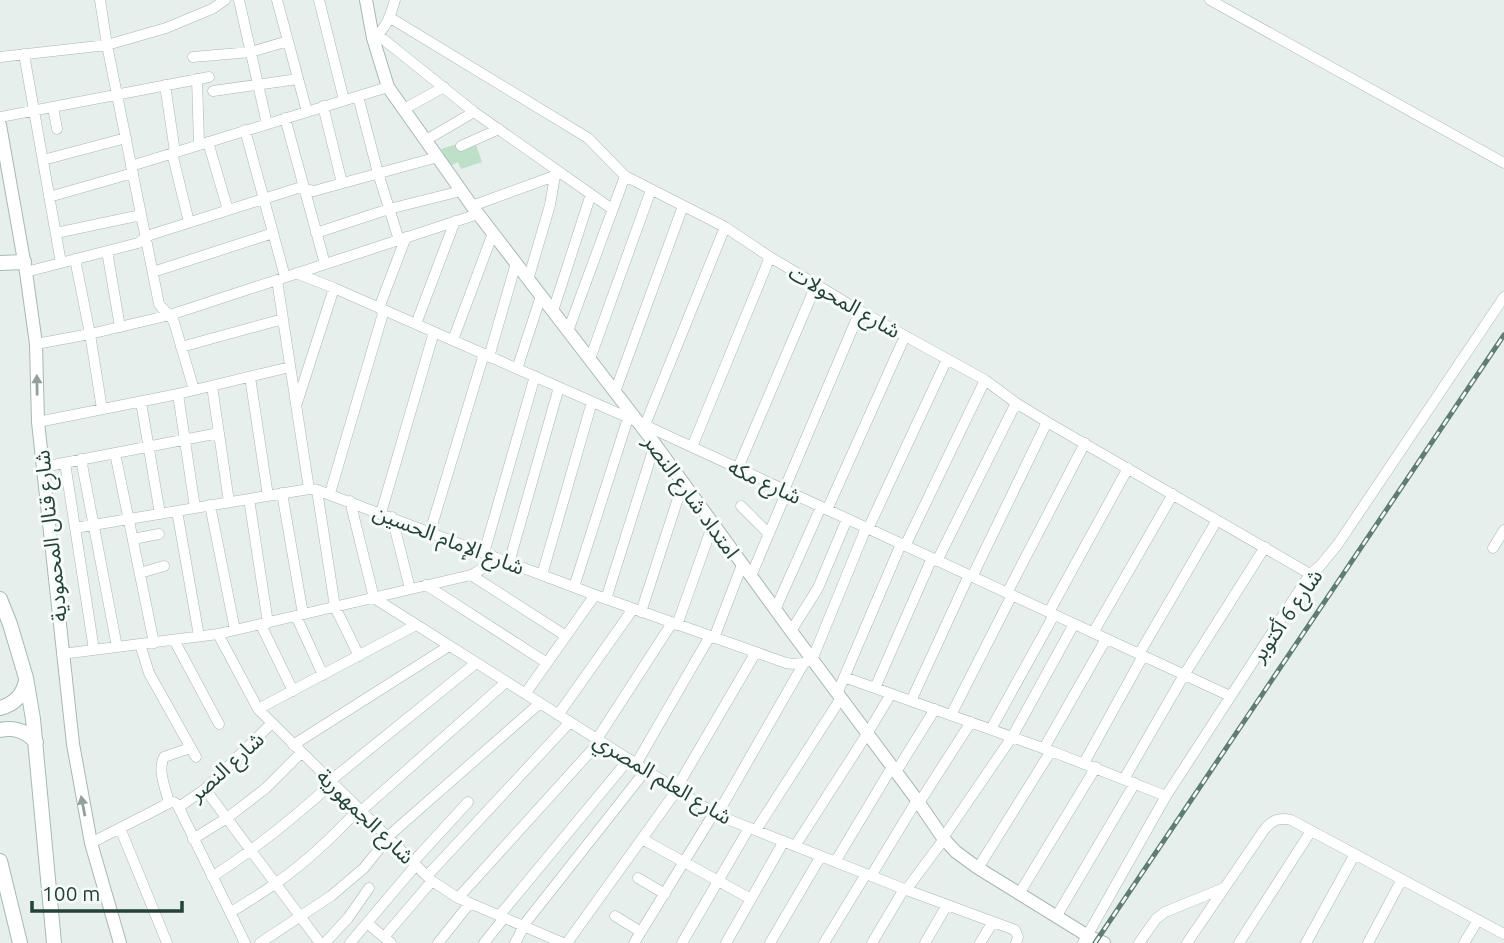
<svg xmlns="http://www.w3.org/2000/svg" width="1504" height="943" font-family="Ubuntu,'Noto Sans Arabic',sans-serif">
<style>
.green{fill:#bfe0c8}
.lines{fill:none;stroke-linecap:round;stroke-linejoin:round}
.minor-casing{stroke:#a8b8b2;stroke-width:11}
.tertiary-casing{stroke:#a8b8b2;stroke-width:14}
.secondary-casing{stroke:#a4bbb3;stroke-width:16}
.minor{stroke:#fff;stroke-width:10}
.tertiary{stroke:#fff;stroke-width:12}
.secondary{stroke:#fff;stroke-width:14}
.rail-casing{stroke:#5f7d75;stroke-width:5}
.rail{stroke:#f7fbf9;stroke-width:2.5;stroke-dasharray:8;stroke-linecap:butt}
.oneway{fill:#92a09c}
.labels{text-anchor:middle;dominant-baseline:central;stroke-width:6;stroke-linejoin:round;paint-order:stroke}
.street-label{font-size:21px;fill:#24423a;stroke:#f7fbf9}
</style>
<rect width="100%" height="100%" fill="#e6efeb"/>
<path class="green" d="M474 139 482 162 461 169 458 162 450 166 441 149Z"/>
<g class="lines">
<defs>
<path id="minor" d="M100 0 107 45 159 304C164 311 170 315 174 322L194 390
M239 0 267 124
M277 0 307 112
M319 0 344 100
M1210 0 1504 163
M389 17 588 138 625 176 725 227 770 257 860 311 985 380 1016 403 1047 422 1310 574
M378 35 474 112 612 209
M373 38C386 30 391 14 395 0
M24 54 61 263
M0 57 107 45 166 28 212 9 225 0
M193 57 251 52 288 41
M197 79 199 144
M165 85 175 152
M213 91 298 79
M358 96 378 173 399 240
M323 106 342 183
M53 107 57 129
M404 109 444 87
M0 117 209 77
M285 118 325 264
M245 130 285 277
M426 140 474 112
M208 142 228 210
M461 146 499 129
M172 153 189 222
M43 160 126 138
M131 166 388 87
M49 197 133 173
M472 206 557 175
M56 233 141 215
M316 233 389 209 461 191
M107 251 120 327
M75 259 90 334 102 409
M26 272 138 243 150 235 298 188 314 191 438 157
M153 272 273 233
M296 273 334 288 638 422 1230 696
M277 280 309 489
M528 280 550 205 555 176
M379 308 406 237
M553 311 591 194
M416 324 455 221
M568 331 625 176
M453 340 493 233
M36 344 90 334 170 315 478 214
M181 347 283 319
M489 357 516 263
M590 359 651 190
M517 369 541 296
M250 377 268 496
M212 386 229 502
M615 392 683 206
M178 394 195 508
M141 402 160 514
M297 403 334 288
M38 422 178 394 290 367
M645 425 725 227
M692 447 770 257
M115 453 154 643
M81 459 117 647
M65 463 94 650
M43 467 219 433
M738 468 816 285
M317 490 335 607 359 656
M784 490 860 311
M282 493 303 614
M330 493 384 310
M249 499 268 623
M350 501 374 598 717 815 904 889 1015 930 1018 937 1016 943
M210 505 235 630
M741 506 769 534
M827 510 905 336
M177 511 199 636
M381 513 434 332
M392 517 410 589
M75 528 309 489 317 490 595 595 786 663C796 665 803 664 812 660L866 528
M868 529 947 359
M430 532 484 354
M133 539 159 534
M905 546 985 380
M1493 548 1504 530
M484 553 535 376
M937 561 1016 403
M509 563 559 387
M140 573 164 566
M471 575 566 636
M542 575 592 402
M751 576 787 491
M972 577 1047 422
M426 585 547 663
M574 587 628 418
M1007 593 1085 443
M606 599 655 444
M775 610 821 507
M641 612 683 483
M1049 612 1128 468
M296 616 323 675
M261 625 293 691
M677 625 713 524
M791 631 818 588 847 519
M1093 633 1173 494
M218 634 258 709 432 881 458 898 563 943
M714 638 742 565
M174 640 219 724
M140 644 149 673 196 757
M62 654 218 634 471 575C481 570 487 566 493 556
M1139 654 1217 520
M844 677 1051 751 1166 796
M875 688 932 558
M525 694 595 595
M837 694 901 544
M911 701 969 575
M258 709 416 625
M558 715 633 609
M951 715 1012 595
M991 729 1054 615
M597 739 672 623
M293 745 449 646
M1044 748 1106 639
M1084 763 1143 656
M636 764 710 636
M896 772 935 709
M1124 779 1184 675 1265 547
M330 781 476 663
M205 789 320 943
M676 789 756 652
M169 803C166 789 157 771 164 757L190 748
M919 803 971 722
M179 807 205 789 271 724
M361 811 506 682
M717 815 804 663
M120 828 167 943
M756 830 841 698
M943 838 1012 737 1074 624
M193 839 227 818 266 788 301 753
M642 839 751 899
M91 843 169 803 173 802 177 804 245 943
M795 846 867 734 891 694
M413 862 468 802
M835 862 892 767
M978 868 1051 751
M427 876 570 722
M871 876 917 800
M212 877C255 849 294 818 332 783
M638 878 665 894
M906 890 944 839
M1019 894 1096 767
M458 898 600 741
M230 913C245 903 261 894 276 883 307 862 333 836 359 809
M499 916 629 759
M615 916 641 932
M1056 917 1135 783
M367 923 391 943
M523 926 646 770
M384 937 432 881
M260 943 331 896 364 868 392 833 540 703
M325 943 348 918 369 888
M350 943 416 865
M438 943 470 903
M484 943 504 918
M515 943 524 926
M567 943 677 790
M634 943 714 813
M682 943 749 828
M726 943 784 841
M770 943 821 856
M824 943 866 874
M872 943 904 889
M925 943 947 905
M980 943 993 922
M1083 943 1166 796 1310 574 1320 566 1338 544 1504 297
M1139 943 1156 919 1165 912 1224 888
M1187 943 1264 830C1272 820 1279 817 1291 820L1504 934
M1239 943 1311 831
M1306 943 1355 854
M1368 943 1402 879
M1464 943 1478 920"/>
<path id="tertiary" d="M366 0 373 38 388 87 472 206 655 444 791 631 917 800 943 838 956 852 978 868 1088 936 1104 943
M0 125 26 272 36 344 38 422 73 744 91 843 120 943"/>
<path id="secondary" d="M0 263 24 262
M0 599 10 624 26 678 33 719 54 943
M0 708C15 704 23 695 26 681
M0 730C15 727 26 731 36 742
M0 861 20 943"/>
</defs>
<use href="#minor" class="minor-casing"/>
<use href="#tertiary" class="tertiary-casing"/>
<use href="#secondary" class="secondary-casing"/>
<use href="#minor" class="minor"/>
<use href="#tertiary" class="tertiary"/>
<use href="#secondary" class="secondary"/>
<defs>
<path id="rail" d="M1095 943 1504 335"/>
</defs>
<use href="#rail" class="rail-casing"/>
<use href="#rail" class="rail"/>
</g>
<defs><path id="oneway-solid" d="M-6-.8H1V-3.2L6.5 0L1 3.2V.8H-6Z" transform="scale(1.75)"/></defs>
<g class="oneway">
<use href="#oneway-solid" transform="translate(37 385) rotate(-91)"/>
<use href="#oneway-solid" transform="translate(83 806) rotate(-101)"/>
</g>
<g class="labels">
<g class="street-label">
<text transform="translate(845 301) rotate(30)">شارع المحولات</text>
<text transform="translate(765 481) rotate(25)">شارع مكه</text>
<text transform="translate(692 496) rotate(54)">امتداد شارع النصر</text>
<text transform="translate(50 536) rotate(-96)">شارع قنال المحمودية</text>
<text transform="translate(449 539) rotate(21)">شارع الإمام الحسين</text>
<text transform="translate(1286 615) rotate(-55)">شارع 6 أكتوبر</text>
<text transform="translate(226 766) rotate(-42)">شارع النصر</text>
<text transform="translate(663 778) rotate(31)">شارع العلم المصري</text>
<text transform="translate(366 816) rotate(44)">شارع الجمهورية</text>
</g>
</g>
<path d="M32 901v10h150v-10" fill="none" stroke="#24423a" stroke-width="3.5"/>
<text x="42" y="901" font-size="21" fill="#24423a" stroke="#f7fbf9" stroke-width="5" paint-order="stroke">100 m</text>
</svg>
